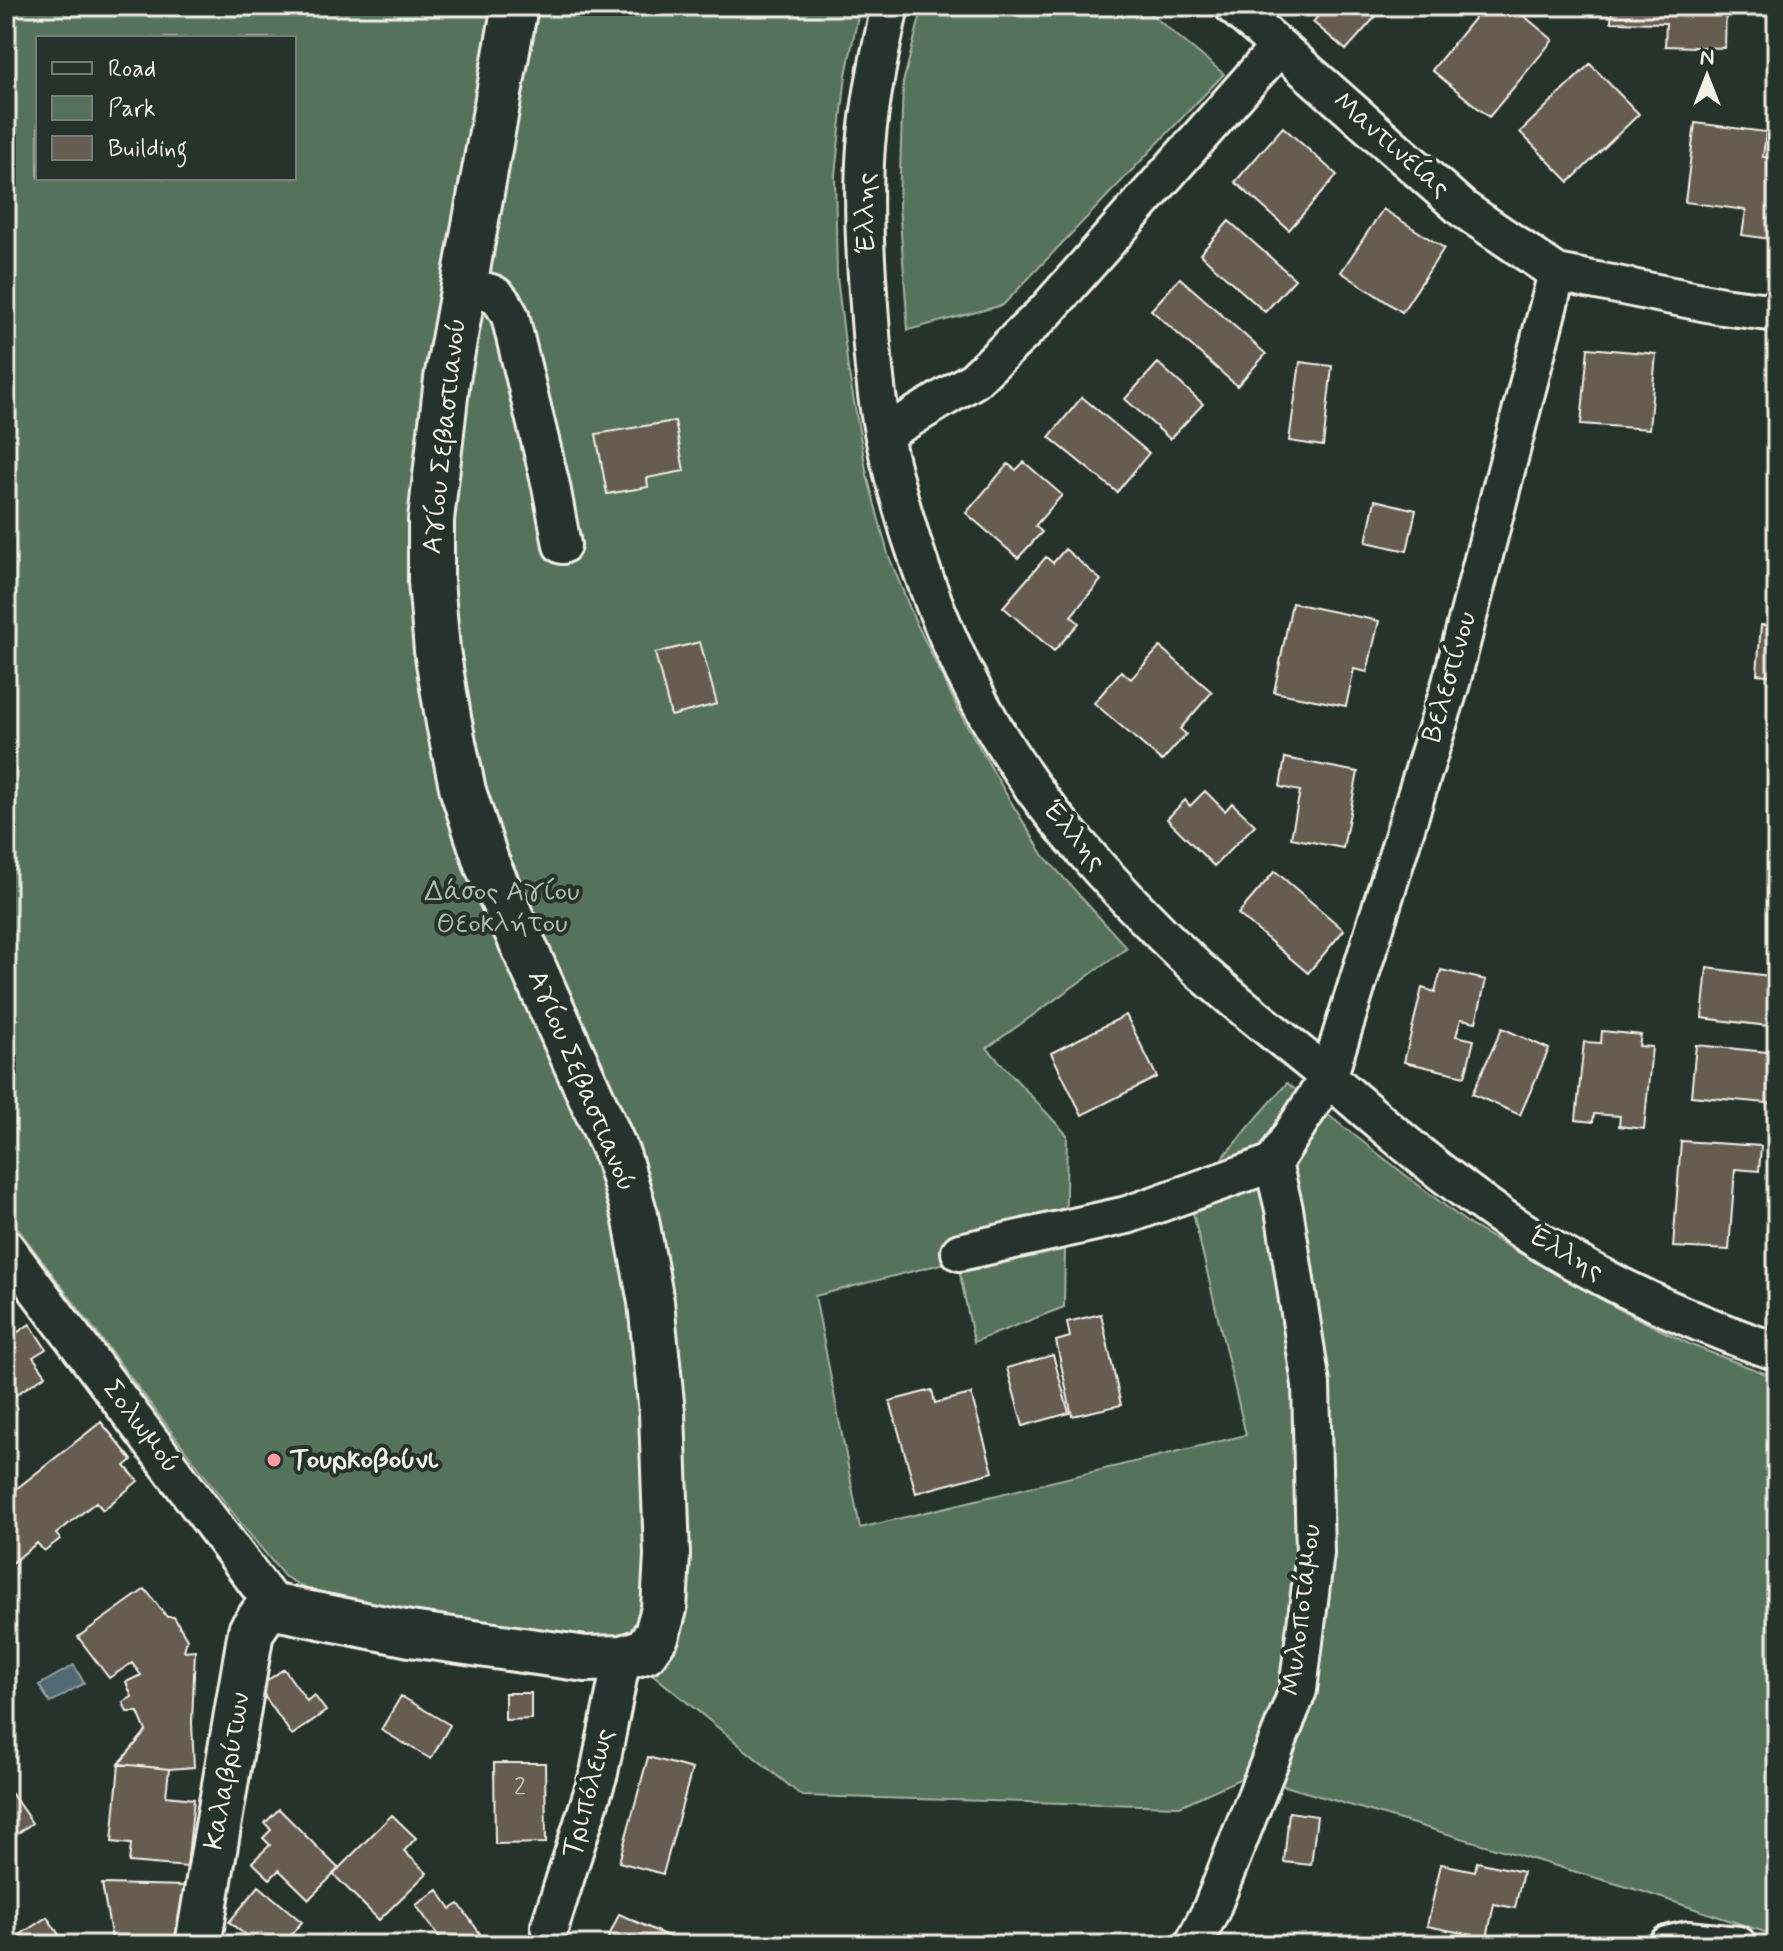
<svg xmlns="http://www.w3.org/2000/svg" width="1783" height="1951" font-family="Mynerve,sans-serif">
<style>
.green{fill:#54725a;stroke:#a4b2a1;stroke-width:2;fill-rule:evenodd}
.water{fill:#506b75;stroke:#92a1a3;stroke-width:2}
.building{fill:#665c50;stroke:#f4f1e8;stroke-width:2}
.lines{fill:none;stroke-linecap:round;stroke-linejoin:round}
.street-casing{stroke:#f4f1e8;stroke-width:42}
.secondary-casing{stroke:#f4f1e8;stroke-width:50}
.street{stroke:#26332d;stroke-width:36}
.secondary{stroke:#26332d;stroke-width:44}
.poi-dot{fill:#ff9aa2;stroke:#26332d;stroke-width:3}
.labels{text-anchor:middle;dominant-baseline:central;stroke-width:8;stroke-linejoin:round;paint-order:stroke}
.number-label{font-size:24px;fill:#d0ccc2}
.street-label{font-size:28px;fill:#f4f1e8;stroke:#26332d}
.park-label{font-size:28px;fill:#b4beaf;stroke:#26332d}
.poi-label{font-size:28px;font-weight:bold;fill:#f4f1e8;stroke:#26332d;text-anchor:start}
</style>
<rect width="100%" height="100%" fill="#26332d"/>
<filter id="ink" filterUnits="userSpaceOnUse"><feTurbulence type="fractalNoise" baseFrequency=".0125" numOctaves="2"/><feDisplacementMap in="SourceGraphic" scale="16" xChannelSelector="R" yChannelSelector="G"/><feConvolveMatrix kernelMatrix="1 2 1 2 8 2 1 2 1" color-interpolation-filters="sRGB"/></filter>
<g filter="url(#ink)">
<path class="green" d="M6 6H860L846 75 835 175 837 277 848 368 867 475 888 554 913 616 960 713 1005 792 1044 856 1127 948 987 1048 1067 1135 1064 1307 974 1342 957 1260 815 1296 860 1528 1246 1435 1189 1196 1287 1083 1470 1225 1615 1307 1691 1345 1777 1378V1936L1644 1892 1248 1775 1180 1806 802 1796 608 1638 567 1639 321 1598 284 1576 246 1530 6 1213ZM38 38H294V178H38Z
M923 6H1141L1224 74 1003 305 908 330 899 205 903 83Z"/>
<path class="water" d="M74 1665 84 1683 50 1703 39 1685Z"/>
<path class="building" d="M1326 6H1385L1346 50 1313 22Z
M1484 6H1512L1553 40 1489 117 1432 70Z
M1612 6H1726L1725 48 1665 46 1666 23 1611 22Z
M1590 64 1639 114 1569 182 1520 132Z
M1695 123 1766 132 1763 157 1777 159V240L1742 235 1746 210 1685 202Z
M1283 127 1337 175 1289 230 1235 182Z
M1383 209 1444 248 1402 312 1341 272Z
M1229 221 1295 279 1265 312 1200 254Z
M1180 278 1266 354 1237 386 1151 310Z
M1588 348 1656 354 1649 429 1581 424Z
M1300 362 1332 366 1323 446 1289 441Z
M1158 363 1203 404 1170 439 1125 399Z
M1082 397 1149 453 1117 492 1049 437Z
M675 421 684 471 647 478 648 487 607 494 596 434Z
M1024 462 1062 495 1035 526 1042 532 1018 558 966 513 1008 464 1016 470Z
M1375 500 1416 510 1407 551 1366 542Z
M1065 549 1101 580 1071 616 1079 623 1054 651 1003 607 1046 557 1053 563Z
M1292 603 1379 621 1367 672 1354 669 1346 706 1274 692Z
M1761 625 1777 626V676L1757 674Z
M700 642 717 704 671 716 655 653Z
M1160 647 1212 692 1180 729 1186 734 1162 761 1094 703 1121 671 1131 679Z
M1285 758 1358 772 1343 848 1291 838 1300 791 1280 787Z
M1205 791 1225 811 1232 803 1255 825 1214 866 1167 819 1185 800 1190 806Z
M1275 871 1344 930 1308 973 1238 914Z
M1777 878V938L1770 937Z
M1707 968 1777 977V1027L1702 1018Z
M1441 970 1486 980 1476 1022 1461 1019 1456 1036 1474 1040 1465 1076 1404 1062 1422 988 1435 992Z
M1126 1015 1157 1077 1082 1115 1051 1053Z
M1502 1028 1549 1049 1520 1115 1472 1094Z
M1602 1031 1641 1035 1639 1046 1652 1047 1644 1129 1619 1126 1620 1116 1594 1114 1593 1122 1576 1120 1584 1042 1601 1043Z
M1696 1045 1777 1053V1104L1691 1096Z
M1681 1141 1761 1146 1759 1171 1735 1169 1729 1250 1673 1247Z
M1101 1314 1121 1405 1072 1416 1056 1341 1070 1337 1067 1322Z
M30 1324 46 1349 33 1357 46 1375 6 1401V1340Z
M1053 1355 1069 1413 1023 1426 1007 1368Z
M932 1390 935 1403 971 1394 993 1472 916 1493 890 1401Z
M101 1422 132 1460 125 1466 138 1481 103 1510 96 1502 56 1534 60 1539 44 1551 37 1543 6 1568V1497Z
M145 1589 167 1617H174L187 1639 184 1651 195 1650 192 1723 194 1767 169 1769 119 1764 146 1731 138 1712H127L123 1702 132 1697 126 1682 141 1675 132 1663 109 1678 78 1637Z
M284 1669 307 1701 314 1695 326 1711 292 1735 258 1687Z
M505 1693H531V1719L505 1720Z
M401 1696 450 1725 431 1759 381 1730Z
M648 1757 692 1769 663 1874 619 1862Z
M494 1763H545L546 1843 495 1844Z
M119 1764 169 1769 166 1796 194 1799 187 1867 129 1862 131 1844 112 1842Z
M12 1794 32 1823 6 1842V1799Z
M279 1809 339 1869 309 1899 279 1870 270 1879 252 1862 270 1845 263 1838 271 1830 265 1823Z
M1289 1812 1317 1816 1311 1865 1284 1862Z
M392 1815 416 1838 404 1851 427 1873 379 1920 333 1874Z
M1477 1862 1523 1872 1515 1908 1494 1904 1487 1938 1427 1926 1441 1864 1475 1871Z
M102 1884 189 1886 182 1945H113Z
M259 1886 302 1922 282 1945H258L229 1922Z
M438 1890 451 1909 459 1904 481 1935 466 1945H445L416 1905Z
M619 1914 687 1945H605Z
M47 1917 66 1945H6V1944Z"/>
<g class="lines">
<defs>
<path id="street" d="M890 6C880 52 870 99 866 146 862 199 865 252 869 305 872 348 875 394 884 437 916 581 973 721 1069 834 1109 881 1153 927 1198 969 1235 1002 1275 1033 1314 1065 1367 1111 1420 1158 1478 1200 1565 1264 1675 1317 1777 1352
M1233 6 1463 209 1557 273 1722 306 1777 313
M462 292C491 290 496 289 510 316L551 486 562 545
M884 434 974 380 1046 311 1278 48
M6 1248 275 1607
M960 1252 1127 1215 1273 1163 1328 1078 1451 683 1557 273
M550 1926 599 1773 622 1658
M1193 1945 1211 1910 1298 1690 1315 1553 1311 1384 1284 1209 1273 1163
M1667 1945 1688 1940 1738 1945"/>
<path id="secondary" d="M198 1945 251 1631 263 1614 275 1607 410 1634 586 1659 622 1658 645 1651 657 1634 664 1609 667 1555 662 1413 651 1302 635 1215 618 1157 487 864 463 791 449 723 437 650 431 581V520L447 379 515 6"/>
</defs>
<use href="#street" class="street-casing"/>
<use href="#secondary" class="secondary-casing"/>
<use href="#street" class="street"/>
<use href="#secondary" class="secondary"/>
</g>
</g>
<circle class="poi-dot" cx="274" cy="1460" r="8"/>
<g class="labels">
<g class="number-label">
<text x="520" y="1787">2</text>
</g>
<g class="street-label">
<text transform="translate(1391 145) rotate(41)">Μαντινείας</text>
<text transform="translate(866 213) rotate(-90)">Έλλης</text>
<text transform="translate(445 436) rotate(-84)">Αγίου Σεβαστιανού</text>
<text transform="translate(1450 677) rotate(-74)">Βελεστίνου</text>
<text transform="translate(1074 836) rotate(50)">Έλλης</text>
<text transform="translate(581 1081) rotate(67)">Αγίου Σεβαστιανού</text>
<text transform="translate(1566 1254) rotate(30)">Έλλης</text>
<text transform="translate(141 1427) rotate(53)">Σολωμού</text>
<text transform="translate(1302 1610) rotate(-83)">Μυλοποτάμου</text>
<text transform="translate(228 1771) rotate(-80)">Καλαβρύτων</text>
<text transform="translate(589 1793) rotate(-75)">Τριπόλεως</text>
</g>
<g class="park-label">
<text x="502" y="892">Δάσος Αγίου<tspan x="502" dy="32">Θεοκλήτου</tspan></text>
</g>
<g class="poi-label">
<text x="290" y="1460">Τουρκοβούνι</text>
</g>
</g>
<rect width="1783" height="1951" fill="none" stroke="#26332d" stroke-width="32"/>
<rect x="16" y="16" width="1751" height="1919" fill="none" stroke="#f4f1e8" stroke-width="3" filter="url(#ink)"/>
<rect x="36" y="36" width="260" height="144" fill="#26332d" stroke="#787f78" stroke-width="2"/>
<rect x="52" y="62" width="40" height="12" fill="#26332d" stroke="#787f78" stroke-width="2"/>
<text x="108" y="76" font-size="24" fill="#f4f1e8">Road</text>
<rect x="52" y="96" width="40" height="24" fill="#54725a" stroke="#787f78" stroke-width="2"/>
<text x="108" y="116" font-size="24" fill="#f4f1e8">Park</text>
<rect x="52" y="136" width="40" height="24" fill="#665c50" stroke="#787f78" stroke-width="2"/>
<text x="108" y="156" font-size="24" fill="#f4f1e8">Building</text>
<g transform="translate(1707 76)" stroke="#26332d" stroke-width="6" paint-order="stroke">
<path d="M0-6L14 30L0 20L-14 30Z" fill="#f4f1e8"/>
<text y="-12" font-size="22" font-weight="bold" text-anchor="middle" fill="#f4f1e8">N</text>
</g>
</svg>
